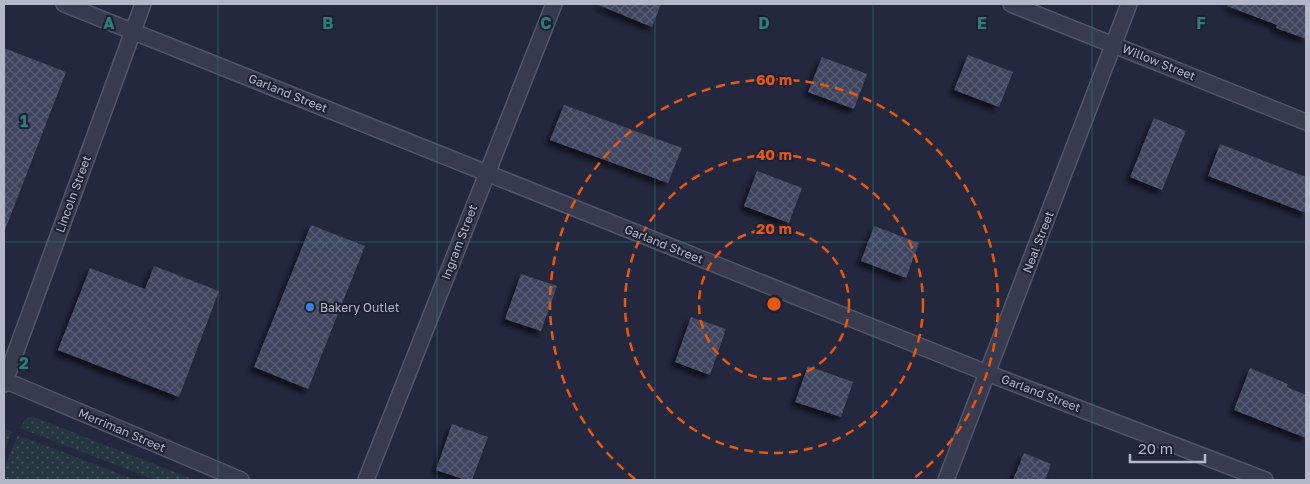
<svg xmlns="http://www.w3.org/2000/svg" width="1310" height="484" font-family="'Golos Text',sans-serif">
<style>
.grass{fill:url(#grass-dots)}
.building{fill:url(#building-cross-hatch);filter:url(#shadow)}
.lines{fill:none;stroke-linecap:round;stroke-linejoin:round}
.minor-casing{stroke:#53566a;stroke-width:18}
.minor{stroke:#383b4f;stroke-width:15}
.grid{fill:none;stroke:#28807c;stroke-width:1;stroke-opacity:0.55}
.ring{fill:none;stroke:#e8590c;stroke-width:2.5;stroke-dasharray:9 6}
.shop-dot{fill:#3f7fe0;stroke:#1d2034;stroke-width:2}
.labels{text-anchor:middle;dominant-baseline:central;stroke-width:4;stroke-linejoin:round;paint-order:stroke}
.street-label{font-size:12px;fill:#b4b7ca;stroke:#1d2034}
.poi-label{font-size:12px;fill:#b4b7ca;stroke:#1d2034;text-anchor:start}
.grid-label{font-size:16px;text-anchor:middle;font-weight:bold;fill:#28807c;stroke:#1d2034;stroke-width:4;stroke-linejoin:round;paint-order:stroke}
.centre{fill:#e8590c;stroke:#1d2034;stroke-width:2.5}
.ring-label{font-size:15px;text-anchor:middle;font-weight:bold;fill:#e8590c;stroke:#1d2034;stroke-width:4;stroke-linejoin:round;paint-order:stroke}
</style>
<defs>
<pattern id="grass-dots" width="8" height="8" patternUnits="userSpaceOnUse" patternTransform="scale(1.25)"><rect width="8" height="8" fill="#263640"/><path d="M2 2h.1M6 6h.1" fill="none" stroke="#43515a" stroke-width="1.8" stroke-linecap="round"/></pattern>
<pattern id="building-cross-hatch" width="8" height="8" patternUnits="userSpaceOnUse" patternTransform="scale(1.25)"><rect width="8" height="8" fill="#40455f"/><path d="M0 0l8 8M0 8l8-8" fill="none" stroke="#595e75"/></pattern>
<filter id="shadow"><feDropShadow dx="-4.5" dy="4.5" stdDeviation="2.5" flood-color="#0009"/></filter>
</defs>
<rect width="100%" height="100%" fill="#24283f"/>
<path class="grass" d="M31 416 195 480H155L20 428 24 421Z
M4 428 12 432 4 453Z
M18 435 136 480H4V469Z"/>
<path class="building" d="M596 4H661L652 27Z
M1228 4H1306V39L1276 28 1277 25 1227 6Z
M4 48 66 72 5 230 4 229Z
M968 55 1013 72 999 107 954 90Z
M822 57 867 74 854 109 808 92Z
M564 105 682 148 668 183 550 140Z
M1154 118 1186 131 1162 190 1130 177Z
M1220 144 1306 177V213L1208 176Z
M757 171 802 188 789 223 744 206Z
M311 225 365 246 308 389 254 367Z
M874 226 919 243 906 278 861 261Z
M154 266 219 291 179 397 58 350 90 268 145 289Z
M521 274 557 286 541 331 505 319Z
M691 317 726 329 710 375 675 362Z
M808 366 853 382 841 417 795 402Z
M1250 368 1288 384 1287 387 1306 395V438L1234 410Z
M452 424 488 437 472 480H466L436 470Z
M1024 453 1051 464 1045 480H1013Z"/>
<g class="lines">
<defs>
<path id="minor" d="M64 4 987 373 1265 480
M1011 4 1306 122
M4 380 241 480
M4 384 143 4
M366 480 554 4
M946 480 1129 4"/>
</defs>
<use href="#minor" class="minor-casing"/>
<use href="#minor" class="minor"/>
</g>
<path class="grid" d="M218 4V480M437 4V480M655 4V480M873 4V480M1092 4V480M4 242H1306"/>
<g class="ring">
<circle cx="774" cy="304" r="75"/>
<circle cx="774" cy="304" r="149"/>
<path d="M635 479A224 224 0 1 1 913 479"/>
</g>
<circle class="shop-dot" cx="310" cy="307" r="5"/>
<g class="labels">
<g class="street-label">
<text transform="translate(1159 62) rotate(22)">Willow Street</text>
<text transform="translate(288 93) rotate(22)">Garland Street</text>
<text transform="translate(73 194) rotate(-70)">Lincoln Street</text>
<text transform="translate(459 242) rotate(-69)">Ingram Street</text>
<text transform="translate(1038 242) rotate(-69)">Neal Street</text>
<text transform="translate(664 244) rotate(22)">Garland Street</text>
<text transform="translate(1041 393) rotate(21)">Garland Street</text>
<text transform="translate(122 430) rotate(23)">Merriman Street</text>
</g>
<g class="poi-label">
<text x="320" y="307">Bakery Outlet</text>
</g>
</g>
<g class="grid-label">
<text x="109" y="29">A</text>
<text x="328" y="29">B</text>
<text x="546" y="29">C</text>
<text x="764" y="29">D</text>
<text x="982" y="29">E</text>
<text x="1201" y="29">F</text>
<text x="24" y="127">1</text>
<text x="24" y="369">2</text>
</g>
<circle cx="774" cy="304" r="8" class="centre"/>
<g class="ring-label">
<text x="774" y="85">60 m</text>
<text x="774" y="160">40 m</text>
<text x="774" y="234">20 m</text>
</g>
<rect width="1310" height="484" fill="none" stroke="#b4b7ca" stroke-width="10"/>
<path d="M1130 454v8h75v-8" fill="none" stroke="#b4b7ca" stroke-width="2.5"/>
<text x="1138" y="454" font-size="15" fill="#b4b7ca" stroke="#1d2034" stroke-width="4" paint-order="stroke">20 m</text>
</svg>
